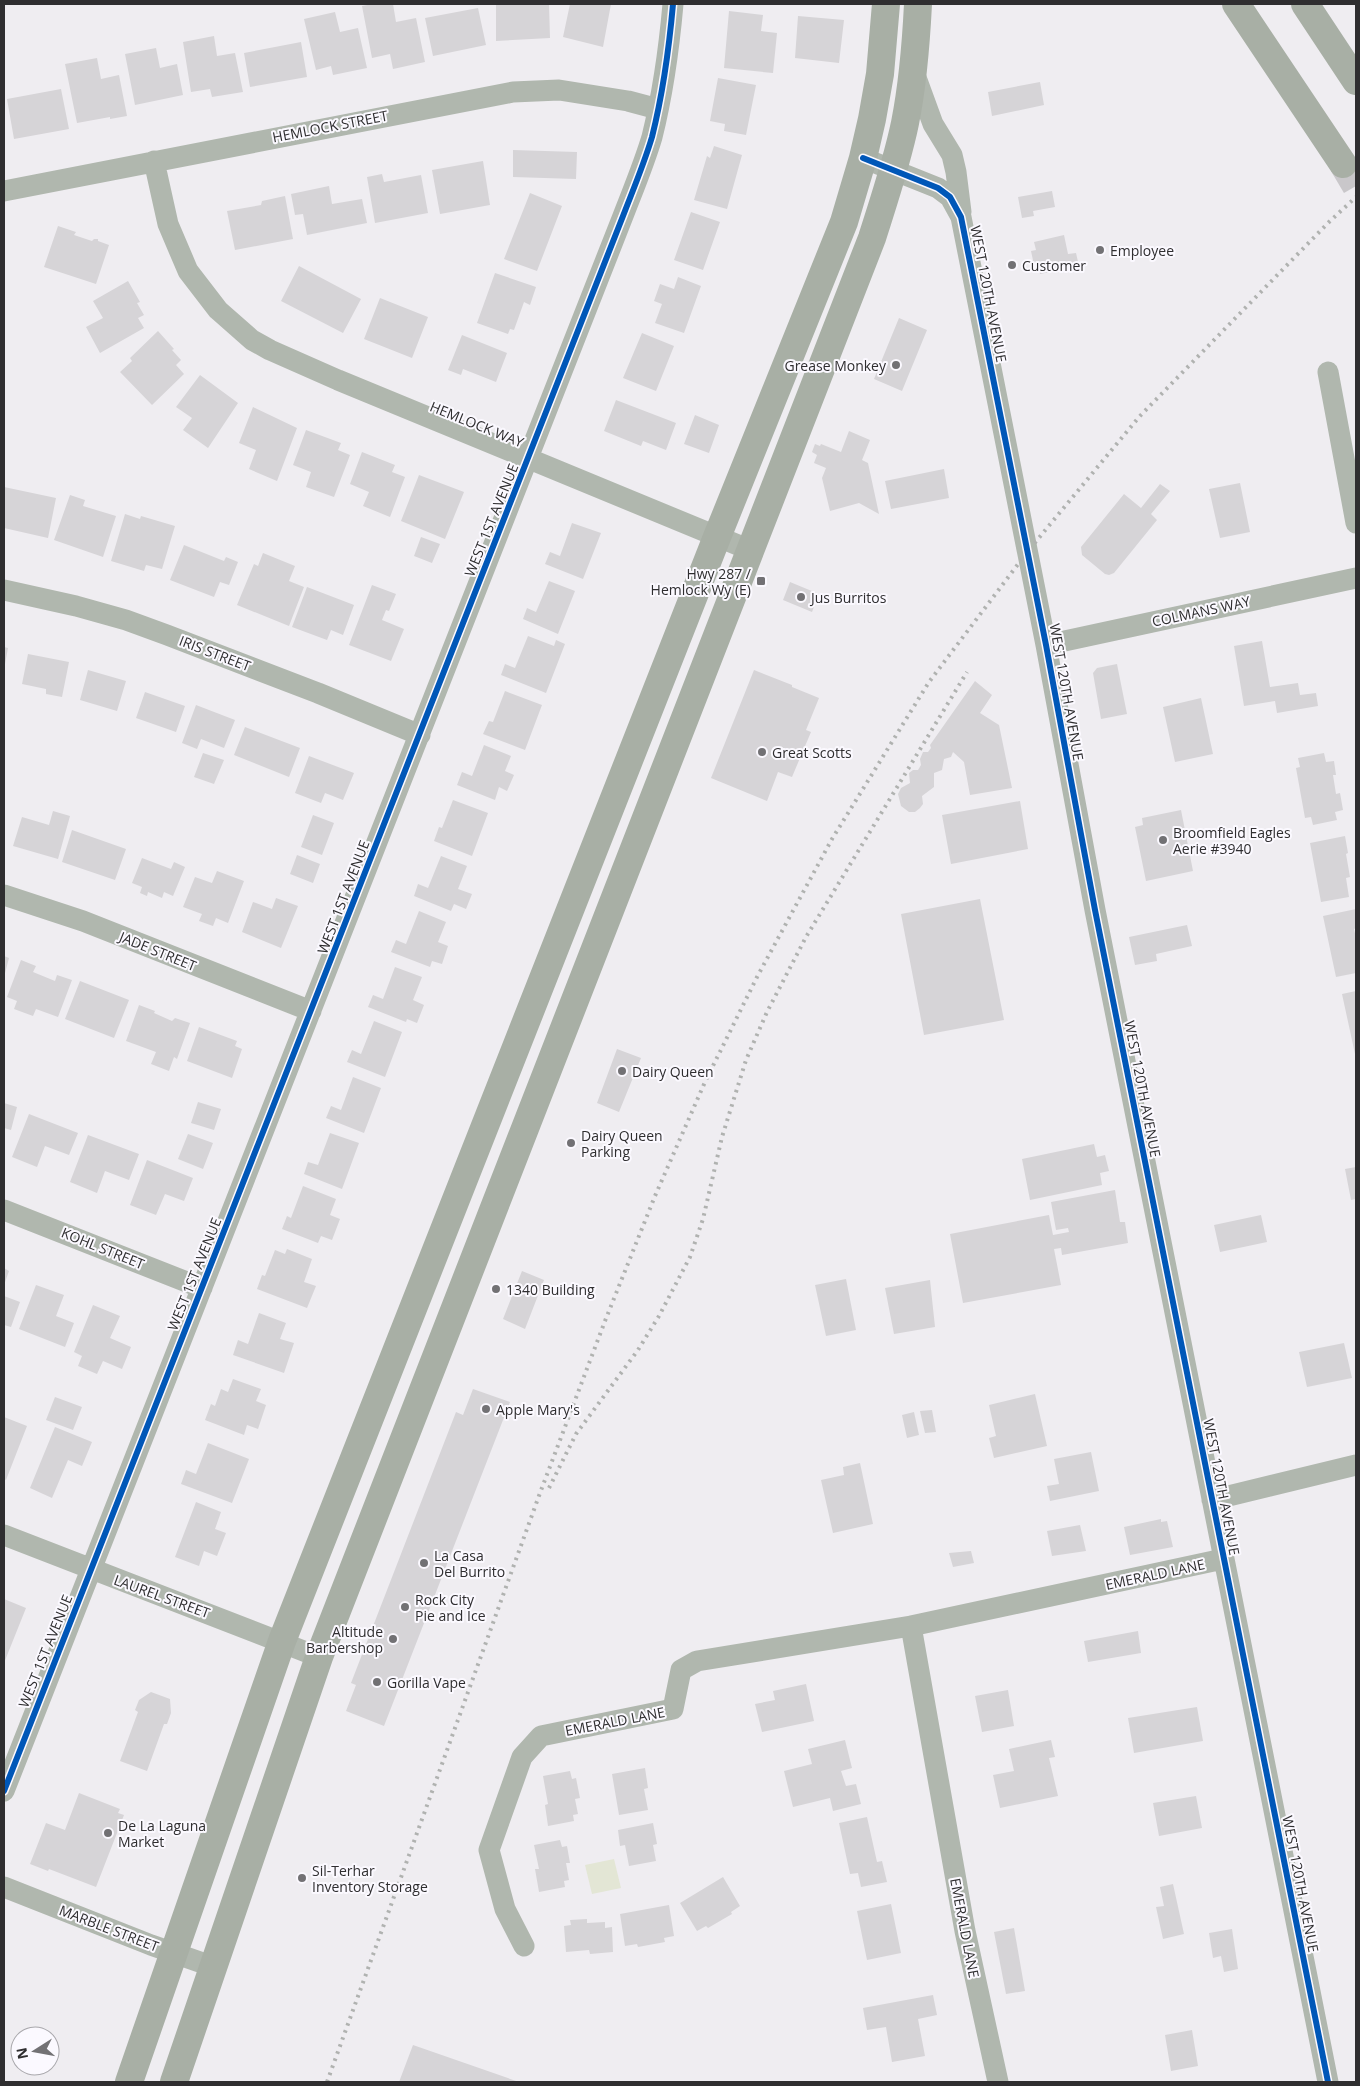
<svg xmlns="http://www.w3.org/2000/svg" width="1360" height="2086" font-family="'Open Sans',sans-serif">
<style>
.green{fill:#e3e6d5}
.building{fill:#d6d4d7}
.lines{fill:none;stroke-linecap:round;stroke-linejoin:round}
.primary-tunnel{stroke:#c9c7ca;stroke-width:28;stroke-dasharray:28 14;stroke-linecap:butt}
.minor{stroke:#b0b7ae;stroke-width:21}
.primary{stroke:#a8afa5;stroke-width:28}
.rail{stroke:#b0b2b0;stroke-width:4;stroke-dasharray:2.5 5;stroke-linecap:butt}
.cycleway-casing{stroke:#fbf9ff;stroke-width:9}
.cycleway{stroke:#0057b8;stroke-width:6}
.poi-dot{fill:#727174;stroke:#fbf9ff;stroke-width:2}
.labels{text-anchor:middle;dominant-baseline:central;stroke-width:4;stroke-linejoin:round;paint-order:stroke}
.street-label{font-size:14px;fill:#2f2e30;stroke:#fbf9ff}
.poi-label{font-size:14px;fill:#2f2e30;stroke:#fbf9ff;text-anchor:start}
</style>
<rect width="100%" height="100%" fill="#efedf1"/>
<path class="green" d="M614 1859 621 1888 592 1894 585 1865Z"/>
<path class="building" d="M372 4H393L396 22 416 18 425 62 393 69 390 54 372 58 362 6Z
M496 4H549L550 38 496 41Z
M570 4H611L603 47 563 37Z
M478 8 486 45 433 56 425 18Z
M729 11 763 15 761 31 777 33 773 73 724 68Z
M335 12 340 32 358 28 367 68 333 75 331 66 316 70 304 19Z
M798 16 844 20 839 63 795 58Z
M214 36 217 56 235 53 243 92 212 97 210 89 191 92 183 42Z
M301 42 307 77 250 87 244 53Z
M156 48 160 68 177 64 183 95 135 105 125 54Z
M97 58 101 79 119 75 127 116 110 119V117L77 123 65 64Z
M718 78 756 85 746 135 724 131 725 124 710 121Z
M1040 82 1044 105 992 116 988 92Z
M61 89 69 129 14 139 7 99Z
M714 146 742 155 727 209 694 200 707 156 710 158Z
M513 150 577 152 576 179 513 177Z
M483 161 490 205 440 214 432 170Z
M382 174 384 182 421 175 428 213 375 223 367 177Z
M329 186 332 204 362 199 367 223 307 235 303 214 295 215 291 194Z
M1052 191 1055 207 1033 211 1034 216 1022 218 1018 197Z
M530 193 562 206 537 271 504 259Z
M285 196 293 239 235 250 227 211 261 205 262 201Z
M691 212 720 222 703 270 674 260Z
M58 226 76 232 74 235 92 241 94 239H98V241L109 245 96 284 44 267Z
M1064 235 1068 254 1076 253 1079 266 1040 274 1038 264 1034 265 1031 251 1036 250 1034 242Z
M299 266 361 299 343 333 281 301Z
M495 273 536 287 530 305 524 302 514 330 510 329 508 334 477 323Z
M678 277 701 286 684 333 655 323 662 304 654 301 660 284 674 289Z
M128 281 140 302 137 303 144 315 138 318 144 328 100 353 86 327 103 318 93 301Z
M380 298 428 317 412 358 364 339Z
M899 318 927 330 902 391 874 379Z
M158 331 174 349 172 350 181 360 176 365 184 374 152 405 120 372 132 361 130 358Z
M642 333 674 346 656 391 623 378Z
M462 335 507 353 496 382 463 369 461 375 448 370Z
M200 375 238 403 208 448 183 430 192 418 176 407Z
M616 400 676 423 666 450 643 441 641 446 604 431Z
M253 407 297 428 277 481 249 469 256 450 239 443Z
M695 415 719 425 709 453 684 444Z
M306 430 341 443 338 450 350 455 334 497 306 487 311 472 293 465Z
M849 431 870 440 862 460 868 463 879 514 859 503 830 511 822 478 826 468 814 463 817 455 812 452 815 444 820 446 821 444 841 452Z
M362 452 395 465 392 472 405 477 390 517 363 506 369 492 350 484Z
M944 469 949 498 891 509 885 481Z
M419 475 464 492 445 539 401 521Z
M1240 483 1250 532 1220 538 1209 489Z
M1160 484 1170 491 1151 514 1157 520 1114 573 1109 575 1105 574 1082 555 1081 547 1124 494 1141 508Z
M4 487 56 498 48 538 4 528Z
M70 495 85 500 83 506 116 516 103 557 54 540Z
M125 514 140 519 141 516 175 526 162 569 146 565 144 571 111 561Z
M572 523 601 533 583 579 545 564 550 552 560 556Z
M421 537 440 544 432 563 414 556Z
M184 545 224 561 226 557 238 562 229 585 220 582 214 597 170 580Z
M263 553 295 566 289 581 304 587 289 626 237 605 254 564 258 566Z
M549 581 575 591 558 634 523 619 527 608 536 612Z
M790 582 819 594 812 612 783 600Z
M372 585 396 594 389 611 386 610 382 620 404 629 391 661 349 645Z
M307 587 354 605 343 635 331 630 327 640 292 627Z
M528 636 554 646 556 640 565 644 546 693 501 675 505 664 515 668Z
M1262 641 1270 687 1298 683 1300 695 1316 693 1318 706 1277 713 1275 701 1244 706 1234 646Z
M4 647 8 648 5 664H4Z
M28 654 69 662 62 697 46 694V689L22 684Z
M1117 664 1127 714 1101 719 1093 673 1097 668Z
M88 670 126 681 117 711 80 700Z
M754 670 792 685V687L819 698 806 730 811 732 792 777 778 772 767 801 711 778Z
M975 681 992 695 980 713 999 725 1012 788 970 795 964 762 953 752 951 757 944 759 942 770 934 773V787L922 796 923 804 920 808 915 812H909L901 806 898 794 901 788 910 783 909 773 913 770H918L921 765 920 759 923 752H928L931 748 930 745Z
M505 691 542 705 525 750 483 734 489 721 493 722Z
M145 692 185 706 176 732 136 718Z
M1201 698 1213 754 1175 762 1163 707Z
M196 705 235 720 224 748 201 739 197 749 182 743Z
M245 727 300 748 289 777 234 755Z
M484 745 511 756 505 771 514 775 507 791 499 787 495 800 457 785 462 772 472 776Z
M203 753 224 760 214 784 194 777Z
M1324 753 1326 762 1334 761 1336 775H1333L1336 794 1340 793 1343 810 1335 812 1337 820 1313 825 1311 817 1305 818 1296 768 1300 767 1298 758Z
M309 756 354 773 343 800 325 793 321 803 295 793Z
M453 800 488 813 472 856 434 841 439 827 442 828Z
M1020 801 1028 849 951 864 942 815Z
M1181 810 1193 871 1146 881 1135 827 1143 825 1142 818Z
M53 811 70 816 58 859 13 846 22 817 49 825Z
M313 815 334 823 322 855 301 847Z
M72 830 126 849 115 880 62 862Z
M1345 836 1348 853 1346 854 1350 877 1346 878 1349 897 1321 902 1310 843Z
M297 855 320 864 313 883 290 874Z
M441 856 467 866 458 889 472 894 466 909 454 904 451 911 414 896 418 884 428 888Z
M142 858 171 869 174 862 185 867 173 896 164 892 162 898 148 892 147 896 140 893 142 887 132 883Z
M217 871 244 881 228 923 216 918 213 926 199 921 202 914 183 907 195 877 212 883Z
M276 898 298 906 281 948 242 932 253 902 272 909Z
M980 899 1004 1020 924 1035 901 914Z
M1356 909V928L1354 929 1356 938V973L1336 977 1323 916Z
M419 911 446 922 438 942 448 946 442 964 432 961 430 967 391 952 396 940 406 944Z
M1187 925 1192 946 1156 954 1157 961 1135 965 1129 937Z
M4 956 9 958 4 977Z
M21 960 36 966 33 972 55 981 57 975 72 980 58 1017 36 1009 33 1016 14 1009 17 1001 7 997Z
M395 967 422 977 413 1000 424 1005 417 1023 407 1019 406 1022 368 1007 373 995 383 999Z
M80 981 129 1000 114 1038 65 1019Z
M1356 991V1054H1355L1342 994Z
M139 1005 155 1011 154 1013 172 1021 175 1018 190 1023 177 1059 174 1057 169 1071 151 1064 156 1052 126 1041Z
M374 1021 402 1032 385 1077 347 1062 352 1050 361 1054Z
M199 1027 237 1041 235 1046 242 1049 232 1078 187 1061Z
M617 1049 641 1058 619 1112 597 1103Z
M353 1077 381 1088 364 1133 326 1118 331 1106 341 1110Z
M198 1102 221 1109 214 1130 191 1123Z
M4 1103 17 1107 11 1130 4 1128Z
M29 1114 78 1133 69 1155 45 1146 37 1167 12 1157Z
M330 1133 359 1143 342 1189 304 1174 308 1162 318 1165Z
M188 1134 213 1143 203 1169 178 1159Z
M88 1135 139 1154 129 1180 105 1171 97 1193 70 1182Z
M1094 1144 1097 1157 1105 1155 1109 1171 1100 1173 1102 1185 1030 1200 1022 1159Z
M147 1160 193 1178 184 1201 165 1194 156 1215 130 1205Z
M1356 1167V1199L1351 1200 1345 1169Z
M303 1186 336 1199 330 1215 340 1219 332 1240 321 1236 318 1243 282 1229 287 1216 291 1218Z
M1115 1190 1120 1222H1125L1128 1243 1062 1255 1061 1248 1054 1249 1061 1285 963 1303 950 1234 1049 1215 1053 1235 1069 1232 1068 1228 1056 1230 1051 1202Z
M1261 1215 1267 1242 1220 1252 1214 1225Z
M287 1249 312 1259 304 1282 316 1286 307 1308 257 1289 262 1275 265 1276 275 1250 285 1254Z
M4 1268 9 1271 4 1285Z
M522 1271 544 1280 525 1329 503 1319Z
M846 1279 856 1330 826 1336 815 1285Z
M930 1280 935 1327 894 1334 885 1288Z
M36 1285 64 1295 56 1316 74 1323 65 1347 19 1329Z
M4 1296 20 1302 11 1327 4 1325Z
M93 1305 120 1316 110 1338 131 1347 122 1369 103 1361 97 1374 78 1366 82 1356 74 1352Z
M259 1313 286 1323 280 1339 294 1343 284 1373 233 1355 238 1340 248 1344Z
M1344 1343 1352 1378 1307 1387 1299 1352Z
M233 1379 261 1389 256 1401 266 1405 258 1429 247 1425 244 1435 205 1420 211 1404 215 1406 221 1389 228 1392Z
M473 1389 510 1402 384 1726 346 1711 356 1685 351 1683 456 1412 463 1415Z
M1035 1394 1047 1446 994 1458 989 1438 996 1436 989 1405Z
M55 1397 82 1407 73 1430 46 1420Z
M932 1410 936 1432 925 1433 920 1411Z
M914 1412 919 1435 907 1438 902 1415Z
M4 1417 27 1426 6 1480 4 1479Z
M55 1427 92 1442 82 1466 68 1460 52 1498 30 1488Z
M208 1443 249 1459 232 1503 181 1484 186 1470 196 1474Z
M1091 1452 1099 1491 1050 1501 1047 1486 1059 1484 1054 1459Z
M860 1463 873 1524 833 1533 821 1480 844 1475 843 1467Z
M196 1502 221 1512 215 1529 226 1533 217 1556 204 1551 199 1566 175 1557Z
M1161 1519V1522L1167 1521 1173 1547 1130 1555 1124 1527Z
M1080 1525 1086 1551 1052 1556 1047 1531Z
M971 1551 974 1563 953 1567 949 1553Z
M4 1599 26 1608 4 1663Z
M1138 1631 1141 1653 1088 1662 1084 1641Z
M806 1684 814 1721 762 1732 755 1704 775 1700 773 1691Z
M1008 1690 1014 1726 982 1732 975 1696Z
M151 1692 170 1699 171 1713 167 1724H164L147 1771 120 1761 138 1712 135 1710 139 1700Z
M1197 1707 1203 1741 1134 1753 1128 1718Z
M845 1740 852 1768 841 1771 846 1786 856 1784 861 1804 833 1811 830 1798 793 1807 784 1771 812 1764 808 1749Z
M1051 1740 1055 1757 1049 1758 1058 1796 1000 1808 993 1775 1014 1771 1009 1749Z
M645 1768 648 1788 644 1789 648 1810 619 1815 612 1774Z
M570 1771 572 1779 576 1778 580 1798 575 1799 578 1814 573 1815 574 1821 548 1826 545 1805 548 1804 543 1776Z
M79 1793 120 1809 118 1813 124 1815 96 1887 49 1869 48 1871 30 1864 46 1823 65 1830Z
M1196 1796 1202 1828 1159 1836 1153 1803Z
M867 1817 877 1862 882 1861 887 1882 861 1887 858 1873 850 1874 839 1823Z
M653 1823 657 1844 653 1845 656 1861 629 1866 625 1845 620 1846 618 1830Z
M560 1840 562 1847 567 1846 570 1863H566L569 1880 564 1881 565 1887 539 1892 535 1869H539L534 1845Z
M723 1877 740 1906 731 1912 732 1914 708 1928 706 1926 697 1931 680 1903Z
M1173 1884 1184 1934 1163 1939 1156 1907 1164 1906 1160 1887Z
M891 1904 901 1953 867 1960 857 1911Z
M669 1905 674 1936 664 1938 665 1942 638 1947 637 1944 625 1946 620 1914Z
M587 1919V1923L605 1922V1928L612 1927 613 1952 590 1954 589 1950 566 1952 564 1926 571 1925 570 1920Z
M1014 1928 1025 1991 1006 1994 994 1932Z
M1232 1929 1238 1969 1224 1972 1221 1956 1213 1958 1209 1933Z
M933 1995 937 2015 918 2019 925 2056 892 2062 886 2027 867 2030 863 2008Z
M1192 2030 1198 2066 1171 2071 1165 2035Z
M413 2045 519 2082H399Z"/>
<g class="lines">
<path class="primary-tunnel" d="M1343 164 1356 186"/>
<path class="minor" d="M914 72 933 124 952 155 956 172 961 212
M863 158 938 188 950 197 961 217 1046 645 1095 910 1328 2082
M154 161 168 224 188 271 218 310 252 340 270 350 338 380 750 550
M4 191 513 92 559 90 628 101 658 109
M1328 372 1356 523
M4 590 76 606 126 620 167 635 318 693 420 735
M1046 645 1356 578
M4 895 83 921 311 1011
M4 1210 202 1288
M1212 1500 1356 1465
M4 1535 319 1657
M4 1791 623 216C633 190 644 164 652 137 663 93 669 49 673 4
M4 1887 151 1945 214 1967
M524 1946 505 1909 489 1850 522 1757 541 1736 673 1709 681 1670 697 1661 911 1626
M998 2082 965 1931 911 1626 1223 1559"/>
<path class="primary" d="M1236 4 1343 164
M1305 4 1356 81
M129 2082 282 1641 717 537 844 222 863 158 872 119 880 74 886 4
M174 2082 319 1657 872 238C884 200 897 162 905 123 913 83 916 44 918 4"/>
<path class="rail" d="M549 1488 576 1434 638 1350 659 1316 690 1257 703 1219 722 1137 746 1060 767 1012 806 937 967 672
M327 2082 540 1493 605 1321 655 1196 705 1082 757 977 832 839 929 682 1028 551 1139 417 1329 222 1356 197"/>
<defs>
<path id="cycleway" d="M863 158 938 188 950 197 961 217 1046 645 1095 910 1328 2082
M4 1791 623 216C633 190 644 164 652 137 663 93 669 49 673 4"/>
</defs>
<use href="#cycleway" class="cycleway-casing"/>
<use href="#cycleway" class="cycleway"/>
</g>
<g class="poi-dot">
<circle cx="1100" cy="250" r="5"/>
<circle cx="1012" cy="265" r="5"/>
<circle cx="896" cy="365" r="5"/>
<rect x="756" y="576" width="10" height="10" rx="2.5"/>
<circle cx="801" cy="597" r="5"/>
<circle cx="762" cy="752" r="5"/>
<circle cx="1163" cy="840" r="5"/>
<circle cx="622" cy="1071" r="5"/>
<circle cx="571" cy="1143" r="5"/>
<circle cx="496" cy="1289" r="5"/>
<circle cx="486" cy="1409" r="5"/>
<circle cx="424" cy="1563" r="5"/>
<circle cx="405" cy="1607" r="5"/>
<circle cx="393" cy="1639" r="5"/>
<circle cx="377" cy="1682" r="5"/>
<circle cx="108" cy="1833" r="5"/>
<circle cx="302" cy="1878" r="5"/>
</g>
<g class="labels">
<g class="street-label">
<text transform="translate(330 126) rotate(-11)">HEMLOCK STREET</text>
<text transform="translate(989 294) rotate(79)">WEST 120TH AVENUE</text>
<text transform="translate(477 424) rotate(22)">HEMLOCK WAY</text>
<text transform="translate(491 520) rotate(-68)">WEST 1ST AVENUE</text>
<text transform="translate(1201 611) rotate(-12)">COLMANS WAY</text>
<text transform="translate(215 653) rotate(21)">IRIS STREET</text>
<text transform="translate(1067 692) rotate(80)">WEST 120TH AVENUE</text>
<text transform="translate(343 897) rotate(-69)">WEST 1ST AVENUE</text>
<text transform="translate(158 951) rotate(22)">JADE STREET</text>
<text transform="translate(1143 1089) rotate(79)">WEST 120TH AVENUE</text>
<text transform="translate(103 1248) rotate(22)">KOHL STREET</text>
<text transform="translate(194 1274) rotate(-68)">WEST 1ST AVENUE</text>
<text transform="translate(1222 1487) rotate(79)">WEST 120TH AVENUE</text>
<text transform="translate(1155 1574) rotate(-12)">EMERALD LANE</text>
<text transform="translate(162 1596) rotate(20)">LAUREL STREET</text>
<text transform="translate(45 1651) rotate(-68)">WEST 1ST AVENUE</text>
<text transform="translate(615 1721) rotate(-11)">EMERALD LANE</text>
<text transform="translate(1301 1884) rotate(79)">WEST 120TH AVENUE</text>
<text transform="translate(109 1928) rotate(21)">MARBLE STREET</text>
<text transform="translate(965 1928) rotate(79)">EMERALD LANE</text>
</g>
<g class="poi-label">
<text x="1110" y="250">Employee</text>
<text x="1022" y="265">Customer</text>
<text x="886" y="365" text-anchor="end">Grease Monkey</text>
<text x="751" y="573" text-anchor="end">Hwy 287 /<tspan x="751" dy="16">Hemlock Wy (E)</tspan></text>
<text x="811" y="597">Jus Burritos</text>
<text x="772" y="752">Great Scotts</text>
<text x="1173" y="832">Broomfield Eagles<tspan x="1173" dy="16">Aerie #3940</tspan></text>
<text x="632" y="1071">Dairy Queen</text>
<text x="581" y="1135">Dairy Queen<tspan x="581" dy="16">Parking</tspan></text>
<text x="506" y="1289">1340 Building</text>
<text x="496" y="1409">Apple Mary's</text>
<text x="434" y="1555">La Casa<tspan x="434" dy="16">Del Burrito</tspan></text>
<text x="415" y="1599">Rock City<tspan x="415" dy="16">Pie and Ice</tspan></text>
<text x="383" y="1631" text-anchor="end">Altitude<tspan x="383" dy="16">Barbershop</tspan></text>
<text x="387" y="1682">Gorilla Vape</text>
<text x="118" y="1825">De La Laguna<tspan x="118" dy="16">Market</tspan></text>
<text x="312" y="1870">Sil-Terhar<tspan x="312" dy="16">Inventory Storage</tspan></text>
</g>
</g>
<rect width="1360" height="2086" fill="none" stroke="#2f2e30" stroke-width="10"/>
<g transform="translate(35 2051) rotate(259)"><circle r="24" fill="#fbf9ff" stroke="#a9a8ac"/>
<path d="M0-4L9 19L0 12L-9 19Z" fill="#727174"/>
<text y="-8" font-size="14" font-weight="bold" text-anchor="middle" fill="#2f2e30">N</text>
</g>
</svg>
